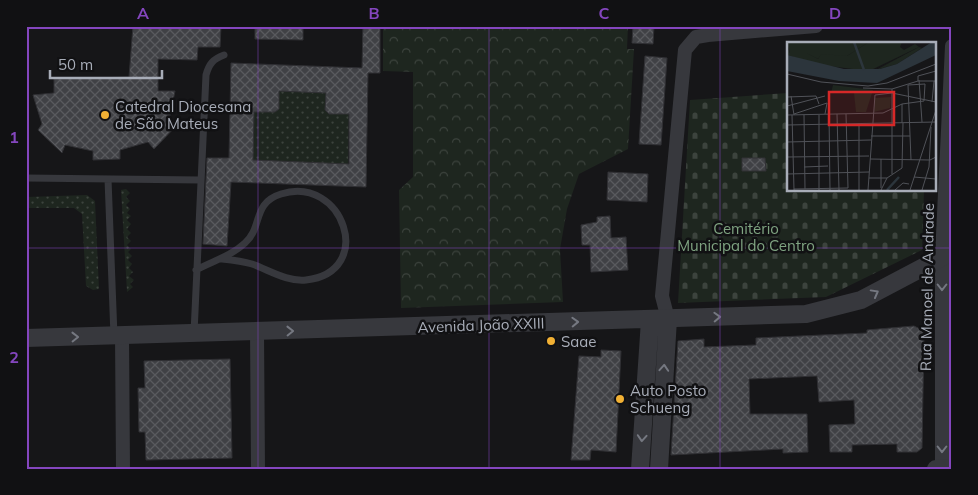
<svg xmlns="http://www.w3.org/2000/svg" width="978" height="495" font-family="Mulish,sans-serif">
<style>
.grass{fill:url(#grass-dots)}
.forest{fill:url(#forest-crowns)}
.cemetery{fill:url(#cemetery-stones)}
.building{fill:url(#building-cross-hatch);stroke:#303034;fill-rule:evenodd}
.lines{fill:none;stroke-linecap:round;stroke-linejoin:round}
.service{stroke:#37383d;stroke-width:7}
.minor{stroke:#37383d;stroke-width:14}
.tertiary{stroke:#37383d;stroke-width:18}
.oneway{stroke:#757881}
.grid{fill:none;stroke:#8446be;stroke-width:1;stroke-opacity:0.55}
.poi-dot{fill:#f2b134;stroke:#111113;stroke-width:2}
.labels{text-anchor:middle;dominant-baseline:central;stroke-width:5;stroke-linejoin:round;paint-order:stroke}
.poi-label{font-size:15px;fill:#a8adb8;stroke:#111113;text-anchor:start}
.park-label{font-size:15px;fill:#7fa381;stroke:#111113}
.street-label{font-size:15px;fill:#a8adb8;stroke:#111113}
.inset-river{fill:none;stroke:#2c353c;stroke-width:2.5}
.inset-road{fill:none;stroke:#505258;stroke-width:1}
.view{fill:#d62828;fill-opacity:0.15;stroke:#d62828;stroke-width:2.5}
.inset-edge{fill:none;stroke:#a8adb8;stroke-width:2.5}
.neatline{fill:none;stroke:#8446be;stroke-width:2}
.grid-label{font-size:16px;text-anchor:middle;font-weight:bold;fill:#8446be}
</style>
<defs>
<pattern id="grass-dots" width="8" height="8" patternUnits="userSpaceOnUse" patternTransform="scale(1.25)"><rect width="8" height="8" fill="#1e261f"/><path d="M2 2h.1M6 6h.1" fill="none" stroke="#3c433d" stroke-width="1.8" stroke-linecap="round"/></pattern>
<pattern id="forest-crowns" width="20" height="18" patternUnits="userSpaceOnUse" patternTransform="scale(1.25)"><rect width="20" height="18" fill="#1e261f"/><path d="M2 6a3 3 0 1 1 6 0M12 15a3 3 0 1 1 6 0" fill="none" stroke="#3c433d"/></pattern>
<pattern id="cemetery-stones" width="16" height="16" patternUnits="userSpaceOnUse" patternTransform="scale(1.25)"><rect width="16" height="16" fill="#1e261f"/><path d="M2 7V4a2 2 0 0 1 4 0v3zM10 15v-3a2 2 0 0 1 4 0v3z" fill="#3c433d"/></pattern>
<pattern id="building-cross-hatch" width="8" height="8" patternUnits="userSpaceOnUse" patternTransform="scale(1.25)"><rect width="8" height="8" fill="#404145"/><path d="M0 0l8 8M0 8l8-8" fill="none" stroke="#595a5e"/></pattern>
</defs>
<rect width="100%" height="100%" fill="#161618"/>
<path class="grass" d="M254 90 349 93 348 164 253 160Z
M126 189 130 193 126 197 130 201 126 205 130 209 127 213 131 216 127 220 131 224 127 229 131 233 127 237 131 241 127 245 131 249 128 252 132 256 128 260 132 264 129 268 133 272 129 276 134 280 130 284 133 287 127 292 121 190Z
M87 195 95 201 99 289 93 290 86 286 82 214 74 208H26V197Z"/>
<path class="forest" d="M383 26H628L627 49H634L628 149 579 174 567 209 560 249 563 302 401 308 399 190 413 177V72L383 71Z"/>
<path class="cemetery" d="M788 93V190H924L922 250 826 297 678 303 690 100Z"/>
<path class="building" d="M133 26H221L220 47H198L197 60 158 59V91H175L169 120 178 124 154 149 148 142 120 150V159L93 160V151L65 145 62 153 38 130 42 124 33 95 54 93V79L129 77Z
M255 26H303V40L255 39Z
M363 26H380V73H368L366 187 231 182 227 246 203 244 207 158H229L231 63 362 68ZM279 91 326 93 325 110 329 114H349V164L253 160 254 112H275L279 109Z
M633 26H654L653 44 632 43Z
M645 56 667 58 661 145 639 144Z
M742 158H765L766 171H742Z
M608 172 648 174 647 202 607 200Z
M610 216 611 238 626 237 628 270 591 272 590 245H582L581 225 597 222V217Z
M914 326 922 330 924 335 922 448 917 452H897V444L852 445V452H830L829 425 855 424 854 400 819 402 817 376 749 379 750 414H807L808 452 783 453V449L671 455 678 341 704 339V347L756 345V338L867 333V330Z
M601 350 621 351 616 452 591 450 590 460H571L579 356 601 357Z
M230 359 232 458 146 460 145 432H139L138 388H145L144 361Z"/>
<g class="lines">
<path class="service" d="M26 178 200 180
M108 179 114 336
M196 270C213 261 231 256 245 243 263 227 252 203 281 194 343 174 377 272 306 280 287 282 269 270 252 264 242 261 232 260 222 259
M194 333 206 75C209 64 213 59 224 55"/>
<path class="minor" d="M668 319 662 296 685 50 696 37 708 35 816 26
M257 331 258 469
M122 336 123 469
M942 469V256L952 46"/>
<path class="tertiary" d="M26 338 806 314 861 300 952 252
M640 469 650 320
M659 469 668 319
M936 469 952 468"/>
</g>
<defs><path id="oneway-chevron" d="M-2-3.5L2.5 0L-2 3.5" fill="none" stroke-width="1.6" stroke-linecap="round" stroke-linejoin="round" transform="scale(1.25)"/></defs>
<g class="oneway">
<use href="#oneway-chevron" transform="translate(942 287) rotate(90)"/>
<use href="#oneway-chevron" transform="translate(875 293) rotate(-29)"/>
<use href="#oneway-chevron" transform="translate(717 317) rotate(-2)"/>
<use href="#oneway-chevron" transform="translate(575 322) rotate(-2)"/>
<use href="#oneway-chevron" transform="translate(290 331) rotate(-1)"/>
<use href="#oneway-chevron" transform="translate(75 337) rotate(-1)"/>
<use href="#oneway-chevron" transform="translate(664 368) rotate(-86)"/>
<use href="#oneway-chevron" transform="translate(642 438) rotate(94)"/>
<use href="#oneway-chevron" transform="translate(942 449) rotate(90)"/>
</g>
<path class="grid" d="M258 26V469M489 26V469M720 26V469M26 248H952"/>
<g class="poi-dot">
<circle cx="105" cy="115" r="5"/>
<circle cx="551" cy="341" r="5"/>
<circle cx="620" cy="399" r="5"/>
</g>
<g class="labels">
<g class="poi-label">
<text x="115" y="106">Catedral Diocesana<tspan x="115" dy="17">de São Mateus</tspan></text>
<text x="561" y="341">Saae</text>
<text x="630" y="390">Auto Posto<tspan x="630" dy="17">Schueng</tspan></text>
</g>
<g class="park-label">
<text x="746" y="228">Cemitério<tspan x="746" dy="17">Municipal do Centro</tspan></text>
</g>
<g class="street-label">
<text transform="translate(927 287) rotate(-89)">Rua Manoel de Andrade</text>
<text transform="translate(481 325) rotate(-2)">Avenida João XXIII</text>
</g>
</g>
<g transform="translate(787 42)">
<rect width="149" height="149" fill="#161618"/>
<path d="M0 0H82L60 14H33L31 17 19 11H3Z" fill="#1e261f"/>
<path d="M82 0H115L113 5 117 8 128 2 132 5 82 29 34 23 0 13V5L3 11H20L31 17 34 12 60 14ZM46 43 86 48 79 70H69L67 51H44Z" fill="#1e261f"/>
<path d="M132 5 135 6 110 22 89 28Z" fill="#1e261f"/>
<path d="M104 55 103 66 87 70 88 56Z" fill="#1e261f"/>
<path d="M145 0H149V13L90 41 52 39 0 29V13L57 27H93L110 22Z" fill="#2c353c"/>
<path class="inset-river" d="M67 0 77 28M100 148 112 135"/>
<path class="inset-road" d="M0 32 34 40 81 44 100 41 149 22M132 38 135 80M131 39V34L149 29M121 43 124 118M121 43 138 42 137 59M76 46 105 47 131 39H149M105 47V132M4 54 7 73M0 55 29 54 32 62M145 60 147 39M0 64 38 54M7 72 40 61 38 72M42 72 43 148M50 72 52 148M0 73 96 71 115 62 137 59M5 73 7 148M17 73 18 147M32 73V148M72 81V148M115 81V62M0 83 149 80M84 94H123M0 100 84 98M0 115 82 114M83 117 143 118 149 115M94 117V146M17 125 41 124M0 132 82 130M127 135 149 137M82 136H100M7 147 61 146 59 72M81 148 88 53 105 51 149 60M94 148 100 136 115 126 116 81M108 148 116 141 122 142M123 148 149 68M135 148 142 125 144 85"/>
<path class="view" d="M42 50H107V83H42Z"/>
<rect width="149" height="149" class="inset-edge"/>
</g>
<rect width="978" height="495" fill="none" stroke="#111113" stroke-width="55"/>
<path d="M50 70v8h112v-8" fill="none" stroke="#a8adb8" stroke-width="2.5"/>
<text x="58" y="70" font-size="15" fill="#a8adb8" stroke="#111113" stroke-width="4" paint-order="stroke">50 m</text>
<rect x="28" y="28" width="922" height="440" class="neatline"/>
<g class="grid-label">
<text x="143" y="19">A</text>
<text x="374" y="19">B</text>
<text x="604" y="19">C</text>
<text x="835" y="19">D</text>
<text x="14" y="143">1</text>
<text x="14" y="363">2</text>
</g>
</svg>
